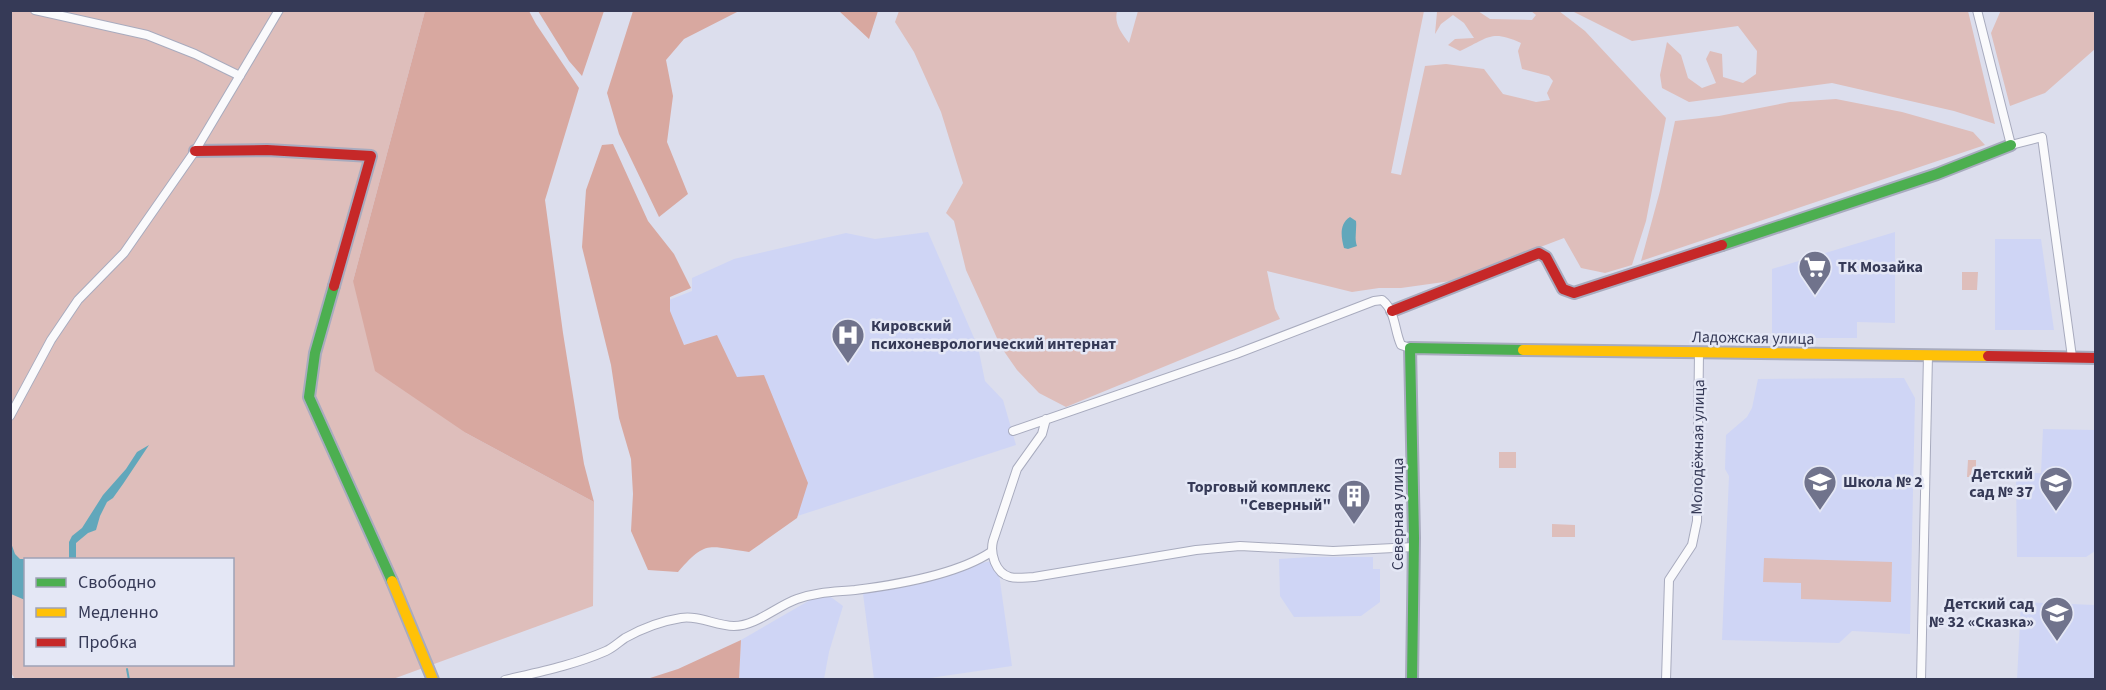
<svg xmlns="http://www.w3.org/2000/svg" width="2106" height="690" font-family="'Source Sans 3',sans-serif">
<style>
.built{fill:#cfd5f5}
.green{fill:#debebb;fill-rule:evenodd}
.forest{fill:#d8a8a0}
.water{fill:#61a7bb}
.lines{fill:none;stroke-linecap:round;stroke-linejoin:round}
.stream{stroke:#61a7bb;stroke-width:2}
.street-casing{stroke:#a8abbe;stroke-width:10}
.fast-casing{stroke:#a8abbe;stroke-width:14}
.slow-casing{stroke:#a8abbe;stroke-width:14}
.jam-casing{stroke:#a8abbe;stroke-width:14}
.street{stroke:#fafafc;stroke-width:8}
.fast{stroke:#4caf50;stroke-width:10}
.slow{stroke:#ffc107;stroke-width:10}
.jam{stroke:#c62828;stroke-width:10}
.labels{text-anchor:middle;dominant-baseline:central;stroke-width:5;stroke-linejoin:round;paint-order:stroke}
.poi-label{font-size:16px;font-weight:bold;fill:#363a57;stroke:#e4e7f5;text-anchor:start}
.street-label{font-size:16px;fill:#363a57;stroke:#e4e7f5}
</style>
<rect width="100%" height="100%" fill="#dcdeed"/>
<path class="built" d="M928 232 978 347 985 381 1003 400 1016 445 779 522 705 339 675 347 659 304 692 291V278L734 259 846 233 875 239Z
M1895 232V323L1857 322V338H1772V269Z
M1995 239H2041L2054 330H1995Z
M1904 378 1915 398 1910 634 1852 631 1839 643 1722 640 1729 476 1725 469 1726 435 1747 417 1752 408 1758 379Z
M2043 429 2095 430V551L2086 557H2017L2016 473H2041Z
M1309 557H1373V569H1380V602L1361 616 1294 617 1280 596 1279 559Z
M997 560 1012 666 923 679H874L862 586Z
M824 592 843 606 829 652 824 679 739 680 741 640Z
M2021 602 2095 605V679L2017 680Z"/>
<path class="green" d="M1441 10 1478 11 1490 19 1532 20 1536 15 1531 11H1559L1585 31 1666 118 1646 221 1632 265 1605 273 1581 268 1564 238 1451 281 1401 288H1379L1352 292 1267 271 1275 309 1280 319 1066 407 1039 393 1017 370 1001 347 966 270 954 221 946 213 963 183 941 112 914 52 895 22 899 11H1117C1114 24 1121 32 1129 43L1138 11H1424L1391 173 1401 175 1425 66 1446 64 1484 69 1503 94 1536 102 1550 100 1547 93 1553 81 1549 76 1522 69 1518 51 1521 43C1491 29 1488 38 1460 51L1448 45 1455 39 1474 38 1464 23 1453 15 1441 24 1435 34 1437 12Z
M2001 10 2095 11V49L2045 93 2010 106 1991 33Z
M10 11H425L353 281 466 433 594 502 593 606 393 679H15L10 671ZM26 560H232V664H26Z
M1572 11H1968L1995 124 1954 111 1832 83 1689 102 1662 88 1660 75 1667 42 1681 55 1688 78 1702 88 1716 83 1706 59 1710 51 1722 54 1723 77 1743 83 1756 74 1757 51 1738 26 1632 41Z
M1836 99 1902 112 1973 132 1985 145 1641 261 1660 191 1675 121 1719 116 1790 102Z
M1962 272H1978L1977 290H1962Z
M1499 452H1516V468H1499Z
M1968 460H1976V477H1967Z
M1552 524 1575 525V537H1552Z
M1764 558 1892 562 1891 602 1801 599V583L1763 582Z"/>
<path class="forest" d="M425 11H529L536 24 579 88 545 200 563 333 584 464 594 502 466 433 375 371 353 281Z
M538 11H604L582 76 569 61Z
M633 11H739L684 39 666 60 673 96 667 142 688 194 659 217 619 134 607 93Z
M839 11H878L869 39Z
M613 144 648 221 674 254 691 288 670 297V311L684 345 717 335 737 377 764 375 808 483 797 518 749 552C708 547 707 539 678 572L648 570 631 531 633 494 631 459 619 418 611 365 582 247 586 190 602 145Z
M741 640 739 679H647L678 669Z"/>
<path class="water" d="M1350 217 1356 221C1357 230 1354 238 1357 246L1348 249 1344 248C1341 237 1339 224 1350 217Z
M149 445 123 484 113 498 107 502 100 516 96 530 88 533 76 543V559H69V542L72 536 82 528 103 495 126 469 137 452Z
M11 543 15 554 20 559H27L26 560 25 600 11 594Z"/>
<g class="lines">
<path class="stream" d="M127 669 129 680"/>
<defs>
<path id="street" d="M35 10 147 35 195 54 240 76
M1977 10 2011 145 2042 137 2072 357
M10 416 51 340 78 300 124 253 195 151 279 10
M1046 419 1042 434 1017 469 993 541C990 553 995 573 1010 577 1017 579 1027 577 1034 577L1196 550 1240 546 1333 551 1414 547
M1013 431 1236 354 1374 301 1382 300C1396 311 1394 330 1401 345L1410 348
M505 680C539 672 574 665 606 651 613 648 619 642 625 638 641 629 662 621 681 618 699 615 716 626 734 626 756 626 777 606 797 599 816 592 835 592 855 590 895 585 958 574 991 552
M1666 680 1669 580 1692 545 1697 521 1699 352
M1921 680 1928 355"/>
<path id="fast" d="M1722 245 1937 174 2011 145
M334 286 315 353 309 397 392 581
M1412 680 1414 538 1410 348 1523 350"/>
<path id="slow" d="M1523 350 1988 356
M392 581 433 680"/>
<path id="jam" d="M195 151 267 150 371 156 334 286
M1392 311 1539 253 1546 257 1563 289 1574 293 1722 245
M1988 356 2096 358"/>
</defs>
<use href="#street" class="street-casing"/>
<use href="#fast" class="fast-casing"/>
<use href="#slow" class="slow-casing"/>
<use href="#jam" class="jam-casing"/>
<use href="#street" class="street"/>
<use href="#fast" class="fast"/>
<use href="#slow" class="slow"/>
<use href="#jam" class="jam"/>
</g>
<defs>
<symbol id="supermarket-pin" viewBox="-11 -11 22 30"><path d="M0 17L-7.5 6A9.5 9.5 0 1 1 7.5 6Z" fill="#70738c" stroke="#e4e7f5"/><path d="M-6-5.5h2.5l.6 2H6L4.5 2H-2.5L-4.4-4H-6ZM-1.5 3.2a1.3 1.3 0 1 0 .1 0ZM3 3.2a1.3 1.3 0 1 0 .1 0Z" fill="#fff"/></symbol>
<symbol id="hospital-pin" viewBox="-11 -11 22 30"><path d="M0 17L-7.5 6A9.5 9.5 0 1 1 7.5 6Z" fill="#70738c" stroke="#e4e7f5"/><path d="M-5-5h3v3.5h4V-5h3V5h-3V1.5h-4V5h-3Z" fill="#fff"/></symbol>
<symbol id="school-pin" viewBox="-11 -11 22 30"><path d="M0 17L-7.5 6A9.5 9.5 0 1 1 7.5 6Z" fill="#70738c" stroke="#e4e7f5"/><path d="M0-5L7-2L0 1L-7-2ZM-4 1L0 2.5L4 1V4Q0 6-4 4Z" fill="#fff"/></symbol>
<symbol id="building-pin" viewBox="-11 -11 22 30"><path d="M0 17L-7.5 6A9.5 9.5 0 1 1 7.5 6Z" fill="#70738c" stroke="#e4e7f5"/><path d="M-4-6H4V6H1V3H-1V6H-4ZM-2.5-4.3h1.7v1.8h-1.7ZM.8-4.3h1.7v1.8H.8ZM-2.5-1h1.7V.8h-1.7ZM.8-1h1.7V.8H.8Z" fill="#fff"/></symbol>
</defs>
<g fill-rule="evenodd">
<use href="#supermarket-pin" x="1796" y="248" width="38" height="52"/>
<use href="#hospital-pin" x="829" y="316" width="38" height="52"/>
<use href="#school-pin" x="1801" y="463" width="38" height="52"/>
<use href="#school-pin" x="2037" y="464" width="38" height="52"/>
<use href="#building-pin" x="1335" y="477" width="38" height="52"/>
<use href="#school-pin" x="2038" y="594" width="38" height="52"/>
</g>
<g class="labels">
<g class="poi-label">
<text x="1838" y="267">ТК Мозайка</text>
<text x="871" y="326">Кировский<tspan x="871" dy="18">психоневрологический интернат</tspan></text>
<text x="2033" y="474" text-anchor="end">Детский<tspan x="2033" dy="18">сад № 37</tspan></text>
<text x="1843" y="482">Школа № 2</text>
<text x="1331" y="487" text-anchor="end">Торговый комплекс<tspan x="1331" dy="18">"Северный"</tspan></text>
<text x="2034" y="604" text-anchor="end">Детский сад<tspan x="2034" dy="18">№ 32 «Сказка»</tspan></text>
</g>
<g class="street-label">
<text transform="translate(1753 338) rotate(1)">Ладожская улица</text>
<text transform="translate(1698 447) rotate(-89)">Молодёжная улица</text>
<text transform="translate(1398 514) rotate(-90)">Северная улица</text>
</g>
</g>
<rect width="2106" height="690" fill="none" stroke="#363a57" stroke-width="24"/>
<rect x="24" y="558" width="210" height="108" fill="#e4e7f5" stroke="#9ea2b6" stroke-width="1.5"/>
<rect x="36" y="578" width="30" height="9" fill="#4caf50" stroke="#9ea2b6" stroke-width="1.5"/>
<text x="78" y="588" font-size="18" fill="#363a57">Свободно</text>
<rect x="36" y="608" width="30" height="9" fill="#ffc107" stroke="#9ea2b6" stroke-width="1.5"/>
<text x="78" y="618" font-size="18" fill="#363a57">Медленно</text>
<rect x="36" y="638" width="30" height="9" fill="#c62828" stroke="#9ea2b6" stroke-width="1.5"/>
<text x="78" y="648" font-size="18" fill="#363a57">Пробка</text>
</svg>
